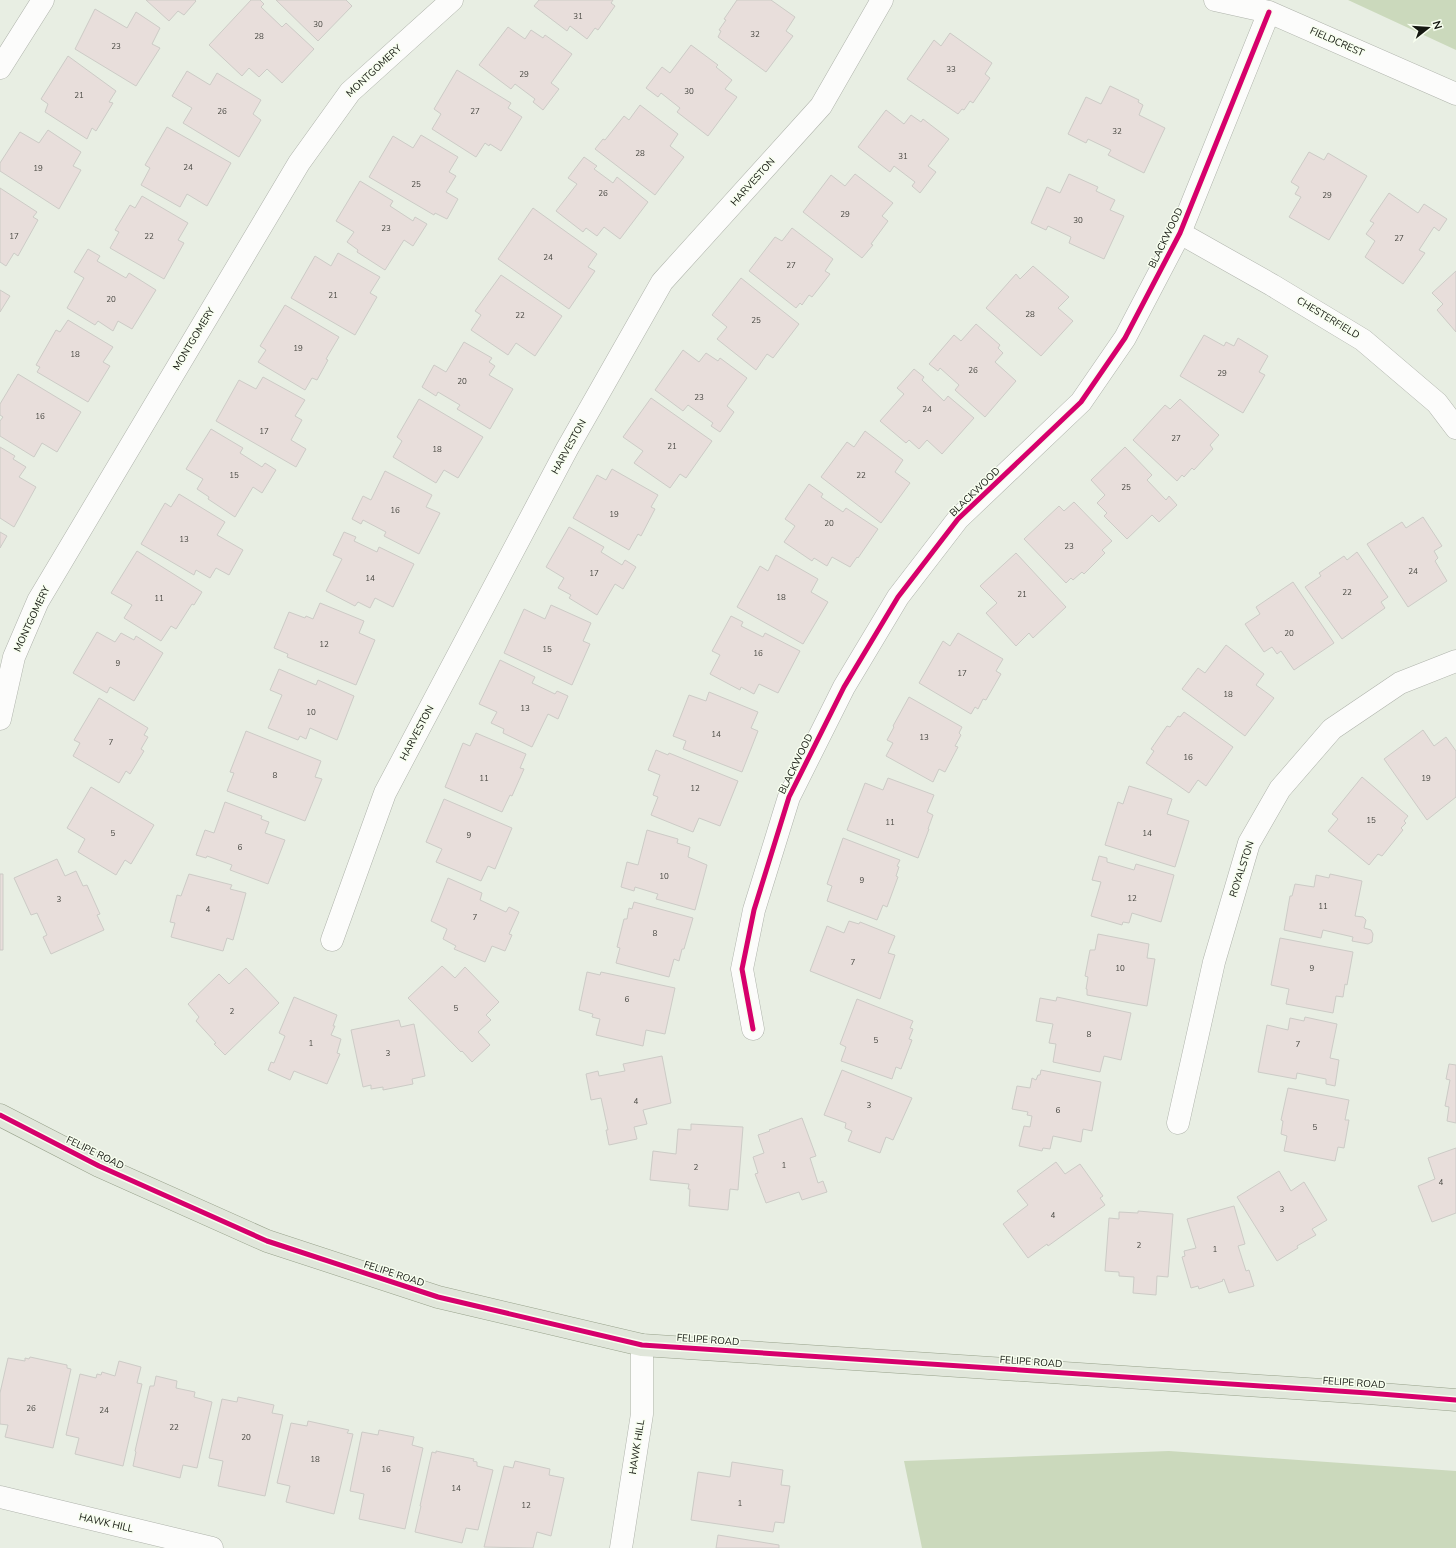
<svg xmlns="http://www.w3.org/2000/svg" width="1456" height="1548" font-family="'Nunito Sans',sans-serif">
<style>
.green{fill:#cbd9bc}
.building{fill:#e8dedb;stroke:#cccbc6}
.lines{fill:none;stroke-linecap:round;stroke-linejoin:round}
.minor-casing{stroke:#afb3ab;stroke-width:23}
.major-casing{stroke:#98a28c;stroke-width:23}
.minor{stroke:#fcfcfb;stroke-width:22}
.major{stroke:#e0e6da;stroke-width:22}
.cycleway-casing{stroke:#f7feef;stroke-width:8}
.cycleway{stroke:#d6006c;stroke-width:5}
.labels{text-anchor:middle;dominant-baseline:central;stroke-width:3;stroke-linejoin:round;paint-order:stroke}
.number-label{font-size:8px;fill:#494943}
.street-label{font-size:10px;fill:#141710;stroke:#f7feef}
</style>
<rect width="100%" height="100%" fill="#e8eee3"/>
<path class="green" d="M1348 0H1456V50Z
M1169 1451 1456 1471V1548H922L904 1461Z"/>
<path class="building" d="M146 0H195L196 1 184 15 178 11 169 21Z
M251 0H260L264 4 261 7 282 27 286 23 314 49 282 83 267 69 259 77 249 68 242 76 209 45Z
M276 0H346L352 6 318 41Z
M539 0H613L611 3 615 6 598 30 595 28 587 39 570 26 567 31 534 6Z
M737 0H771L795 17 786 31 793 36 766 72 718 37 721 31 719 30 726 20 724 19Z
M95 9 127 28 136 12 160 28 152 44 160 48 136 86 75 49Z
M508 27 525 39 531 30 543 38 545 35 572 54 551 83 559 89 543 110 533 102 535 99 515 84 511 89 479 65Z
M950 33 992 63 985 74 990 78 973 103 970 101 964 110 962 109 958 114 907 79 934 40 941 46Z
M691 45 718 65 716 67 732 80 725 89 737 97 708 136 677 112 680 108 661 93 658 97 646 88 662 67 670 73Z
M68 56 116 91 109 102 113 103 96 131 92 128 87 139 45 112 48 104 41 99Z
M457 70 511 103 508 108 522 117 501 151 490 144 489 146 485 143 476 157 432 129 441 114 434 109Z
M187 71 210 85 217 73 261 100 253 114 261 120 239 157 183 123 192 108 172 96Z
M1110 86 1139 100 1138 102 1143 105 1139 115 1165 128 1144 173 1108 155 1111 150 1088 139 1086 143 1068 134 1086 97 1101 104Z
M640 105 678 134 670 146 684 157 655 195 595 149 603 139 605 140 624 116 629 120Z
M886 110 904 124 911 115 921 122 923 119 949 139 928 166 936 172 920 193 912 186 915 182 894 166 890 172 858 147Z
M167 127 231 163 207 206 187 194 180 207 141 185 150 168 145 165Z
M48 130 81 152 73 166 81 170 59 209 0 171V163L20 132 39 143Z
M421 135 458 157 449 172 456 176 446 192 458 199 447 219 435 213 434 215 369 177 393 136 413 148Z
M1309 152 1324 160 1328 153 1367 176 1329 240 1289 217 1301 197 1295 194 1299 187 1291 182Z
M584 157 597 166 594 169 613 183 617 177 648 202 620 239 604 227 597 236 586 228 583 232 556 211 577 184 568 178Z
M855 174 893 203 882 216 888 221 871 244 873 245 862 258 803 212 831 175 845 186Z
M1069 174 1098 187 1096 191 1115 200 1110 210 1124 216 1104 259 1069 243 1071 237 1048 226 1046 230 1031 223 1047 187 1060 193Z
M360 181 393 201 390 206 413 221 415 217 427 224 413 246 404 240 385 270 357 252 358 250 347 242 354 232 336 221Z
M0 188 37 212 33 217 38 220 18 256 14 253 6 266 0 262Z
M1389 193 1418 213 1424 204 1447 219 1439 231 1434 227 1419 250 1425 253 1403 284 1365 257 1375 241 1366 234 1374 223 1370 221Z
M142 196 188 223 178 240 184 243 164 279 110 248 119 232 115 230 130 205 135 208Z
M533 208 597 254 588 267 595 271 569 309 498 259Z
M792 228 833 259 825 271 830 274 812 297 809 295 802 305 800 303 796 308 749 271 775 237 782 241Z
M88 249 100 256 97 261 126 278 129 273 156 290 132 329 118 321 113 331 98 321 95 325 67 308 84 278 74 272Z
M338 253 380 277 370 293 377 297 355 335 291 298 315 256 331 266Z
M1033 266 1069 297 1058 308 1073 321 1041 356 986 308 1016 274 1020 279Z
M1456 271V332L1437 310 1443 304 1432 293Z
M501 275 562 316 535 356 516 343 508 355 471 330 481 315 475 311Z
M741 278 799 324 773 358 767 354 756 370 717 339 727 327 712 315Z
M0 290 10 296 0 312Z
M285 305 339 337 326 359 328 360 317 380 312 378 305 390 258 362 266 350 260 346Z
M68 320 113 347 103 362 110 366 88 402 37 372 40 367 36 365 56 330 60 332Z
M976 324 1000 345 998 348 1003 353 995 362 1016 381 985 417 955 390 959 385 940 368 938 371 929 364 954 335 961 341Z
M1204 335 1224 346 1226 342 1234 346 1238 338 1268 356 1259 372 1265 375 1243 413 1180 376Z
M464 342 492 358 489 362 495 366 489 375 513 389 490 429 457 409 460 405 438 392 436 396 422 387 434 365 446 372Z
M683 350 699 362 706 353 718 361 720 358 747 378 727 406 734 412 720 432 711 426 713 423 688 405 683 411 655 390Z
M914 369 924 377 922 380 944 401 948 396 974 418 942 454 927 440 919 449 909 440 906 443 880 421 904 394 897 388Z
M18 374 81 412 57 452 42 443 34 457 0 436V421L3 417 0 415V404Z
M263 377 305 400 295 416 302 420 291 440 306 449 296 467 216 421 239 380 256 389Z
M651 398 712 441 686 478 680 474 670 488 634 463 643 451 623 437Z
M419 399 483 437 458 478 444 470 436 483 393 457 402 441 397 437Z
M1180 399 1219 435 1210 445 1213 449 1194 470 1192 468 1184 477 1182 475 1177 481 1133 440 1165 405 1170 409Z
M211 429 243 448 240 453 262 467 265 463 276 470 262 493 253 487 235 517 208 499 209 497 197 489 203 479 186 469Z
M865 431 903 460 895 472 910 483 881 523 821 477 847 442 854 447Z
M0 447 15 456 13 459 26 467 19 477 36 487 14 527 0 518Z
M1125 447 1152 475 1147 480 1166 500 1169 496 1177 505 1159 522 1152 515 1127 539 1104 516 1107 513 1097 503 1105 495 1091 480Z
M612 469 658 495 651 507 655 509 641 536 638 534 629 550 573 518 597 475 606 480Z
M385 471 432 495 426 507 440 513 419 554 384 536 386 532 363 520 361 524 352 519 363 496 371 500Z
M809 484 823 494 821 497 843 512 846 508 878 529 858 558 857 557 850 567 832 557 827 566 814 558 812 561 784 542 795 526 785 519Z
M179 494 225 522 217 535 243 550 229 575 216 568 210 578 196 570 194 575 141 544 165 503 171 507Z
M1074 502 1112 541 1102 550 1105 553 1084 574 1082 572 1073 580 1071 578 1066 583 1024 539 1059 506 1064 511Z
M1423 517 1442 546 1434 551 1438 558 1435 561 1447 581 1408 607 1367 544 1402 522 1406 528Z
M569 527 604 547 601 552 622 565 625 560 636 567 623 589 615 584 597 615 569 598 571 595 558 588 564 578 546 567Z
M0 532 7 536 0 548Z
M344 532 356 537 354 541 377 552 379 547 414 564 393 607 375 598 370 608 358 602 355 606 326 591 342 559 333 555Z
M137 551 202 592 194 605 192 604 176 629 171 626 161 641 124 618 132 605 111 593Z
M1357 552 1388 597 1381 602 1385 608 1342 639 1305 587 1321 576 1319 573 1344 556 1347 560Z
M1016 553 1066 607 1033 638 1029 633 1016 646 986 613 997 603 980 586Z
M776 555 818 579 811 592 828 602 803 644 737 607 760 566 768 571Z
M1293 582 1334 643 1294 670 1281 651 1277 654 1272 647 1264 652 1245 624 1260 614 1256 607Z
M320 603 364 621 359 633 375 640 356 685 287 657 288 654 274 648 289 612 305 618 306 616 313 619Z
M551 605 591 623 583 641 590 644 572 685 504 653 524 609 545 619Z
M731 616 743 622 741 626 763 637 765 633 800 651 778 693 759 684 754 694 741 687 740 690 710 674 720 655 712 651Z
M97 632 115 642 121 633 134 640 136 636 163 653 134 701 110 687 107 693 73 673Z
M958 633 1003 659 996 671 1001 674 986 700 983 699 978 709 975 707 971 714 919 683 943 641 950 646Z
M1226 645 1264 674 1256 685 1274 698 1245 736 1182 689 1198 668 1205 673Z
M500 660 535 677 532 683 555 694 557 691 568 696 558 719 548 714 532 747 503 733 504 729 491 723 497 712 479 704Z
M279 669 316 685 318 680 354 696 337 740 310 728 306 739 300 736 298 740 268 728 282 695 270 690Z
M709 692 758 712 751 728 758 731 742 772 683 749 686 741 673 736 689 695 706 701Z
M909 697 962 727 959 733 961 735 955 746 958 747 945 772 939 769 933 782 886 756 893 743 887 740 894 727 893 726Z
M99 698 148 728 144 735 148 737 141 749 144 751 130 774 126 771 119 783 73 756 80 743 74 740Z
M1184 712 1233 747 1206 786 1198 780 1189 793 1146 763 1154 751 1151 749 1167 726 1170 727 1178 716 1180 717Z
M1423 730 1434 746 1446 737 1456 751V797L1427 820 1384 759Z
M246 731 321 761 315 777 322 779 305 821 227 791 234 773 230 772Z
M476 733 526 754 520 768 524 769 512 796 510 795 502 812 445 787 463 743 470 746Z
M656 750 668 755 669 753 738 781 720 826 699 818 693 832 651 815 658 797 653 795 660 775 648 770Z
M1362 777 1408 816 1404 821 1406 823 1401 828 1403 830 1382 856 1378 854 1369 865 1328 831 1338 819 1332 814Z
M888 778 934 795 927 812 933 815 928 829H929L918 858 847 830 865 783 883 790Z
M1129 786 1172 799 1167 814 1189 821 1175 867 1105 845 1118 802 1123 804Z
M91 787 154 825 131 864 125 860 116 875 78 852 85 839 67 828Z
M444 799 512 828 495 869 488 866 481 881 436 862 442 849 426 842Z
M225 802 262 816 261 819 269 822 265 833 285 840 268 884 230 870 232 865 207 856 206 858 196 855 205 830 214 833Z
M647 830 678 839 677 843 690 847 688 857 707 865 695 910 656 899 658 894 635 887 634 891 621 887 627 862 638 865Z
M843 838 900 860 897 866 899 867 896 876 898 877 887 907 883 905 877 920 827 901 832 886 827 884Z
M1099 856 1107 858V862L1134 870 1136 864 1174 875 1161 922 1132 913 1129 923 1123 922 1122 925 1091 916 1101 882 1092 880Z
M57 859 65 876 76 871 83 886 87 885 100 914 97 915 104 930 51 954 43 937 47 935 37 913 31 915 14 878Z
M0 874H3V950H0Z
M189 874 232 885 230 889 246 893 233 940 227 938 223 951 171 937 175 923 170 922 177 895 181 896Z
M1330 874 1362 881 1355 916 1363 917 1366 920 1364 928 1371 930 1373 934 1372 942 1368 944 1352 941 1353 937 1323 930 1321 938 1284 930 1290 896H1292L1295 884 1314 887 1316 875 1329 878Z
M448 878 482 893 480 900 506 912 509 907 519 912 509 934 512 935 505 951 492 946 485 962 454 949 456 946 443 939 447 929 431 921Z
M634 902 693 918 684 949H682L679 961 674 959 669 977 616 963 620 948 617 947 624 919H627L629 908 632 909Z
M849 921 859 924 860 922 895 936 888 953 895 955 880 999 810 971 827 926 844 933Z
M1098 934 1149 944 1147 958 1155 959 1147 1006 1087 995V989H1086L1088 977 1085 976 1090 950H1095Z
M1280 938 1353 952 1347 985 1345 984 1343 997 1336 996 1333 1013 1286 1004 1289 989 1271 985Z
M442 966 455 978 465 967 499 1002 486 1015 491 1020 478 1032 490 1045 472 1062 462 1051 461 1052 408 998Z
M246 968 279 1003 225 1055 214 1044 216 1043 196 1021 199 1017 188 1004 219 974 229 984Z
M587 972 600 975 601 972 675 988 665 1034 646 1030 643 1046 596 1035 600 1019 592 1017 593 1014 579 1010Z
M294 997 337 1015 333 1026H335L331 1035 341 1039 337 1053 340 1054 327 1084 294 1071 290 1080 268 1070 271 1062 274 1063 285 1036 279 1033Z
M1057 997 1131 1013 1121 1060 1104 1056 1100 1072 1053 1062 1056 1044 1049 1043 1053 1024 1036 1021 1040 998 1056 1001Z
M857 999 913 1021 910 1028 913 1029 909 1039 912 1040 901 1069 896 1067 892 1079 841 1061 846 1047 840 1044Z
M1305 1017 1337 1024 1330 1058 1339 1060 1335 1086 1326 1084V1079L1297 1073 1296 1079 1258 1072 1267 1025 1288 1030 1290 1018 1304 1021Z
M399 1020 401 1027 414 1024 425 1076 412 1079 413 1084 383 1090V1087L371 1089V1085L363 1087 351 1030Z
M662 1056 671 1103 643 1110 647 1124 634 1127 637 1139 609 1145 606 1130H608L601 1098 591 1100 586 1074 598 1071 599 1076 625 1071 623 1064Z
M1449 1064 1456 1065V1123L1447 1121 1449 1107 1445 1106 1450 1080 1446 1079Z
M842 1070 912 1098 893 1140 886 1137 880 1153 848 1141 852 1131 845 1128 846 1123 824 1115Z
M1041 1070 1101 1082 1092 1131 1083 1129 1081 1142 1053 1136 1050 1149 1043 1148 1042 1151 1019 1146 1024 1126 1030 1127 1032 1116 1027 1115 1028 1112 1012 1109 1017 1086 1030 1088 1032 1078 1036 1080 1038 1075H1040Z
M1288 1088 1349 1100 1345 1120H1349L1344 1148 1338 1147 1335 1161 1284 1151 1287 1136 1281 1134 1283 1121 1281 1120Z
M802 1118 816 1156 810 1158 818 1183 823 1181 827 1192 802 1200 799 1192 766 1203 755 1174 758 1173 753 1157 764 1153 758 1135 770 1131 769 1130Z
M691 1124 743 1127 738 1190 730 1189 728 1210 689 1206 690 1189H688L689 1184 650 1180 653 1151 676 1154 678 1129 691 1130Z
M1456 1148V1213L1432 1222 1418 1186 1435 1179 1428 1158Z
M1056 1162 1065 1174 1080 1164 1103 1196 1100 1198 1105 1205 1048 1246 1047 1244 1028 1258 1003 1224 1028 1205 1017 1191Z
M1279 1171 1291 1191 1304 1182 1327 1220 1312 1229 1316 1235 1297 1246 1298 1248 1277 1261 1237 1197Z
M1234 1206 1245 1244 1238 1246 1246 1271 1249 1270 1254 1286 1229 1293 1224 1279 1222 1280 1223 1281 1199 1289 1198 1286 1191 1288 1182 1257 1185 1256 1184 1251 1196 1248 1187 1219Z
M1138 1211 1173 1214 1168 1277 1157 1276 1156 1295 1133 1293 1134 1277 1119 1276V1272L1105 1271 1109 1218 1119 1219V1212L1138 1213Z
M30 1357 67 1365V1368L71 1369 53 1448 5 1437 8 1425 0 1424V1393L8 1358 25 1361V1358L29 1359Z
M119 1361 141 1367 137 1383 142 1384 123 1466 75 1454 79 1438 66 1435 80 1374 96 1378 97 1374 101 1375 102 1372 115 1376Z
M156 1376 177 1381 176 1388 195 1392 194 1397 212 1402 197 1468 183 1465 180 1478 133 1466 136 1452 135 1451 150 1386H154Z
M238 1397 274 1405 272 1413 283 1415 265 1496 218 1486 223 1461 209 1458 222 1399 237 1402Z
M308 1421 349 1430 347 1433 353 1434 334 1514 286 1502 290 1486 277 1483 291 1423 307 1426Z
M379 1430 414 1437 412 1445 423 1448 405 1529 359 1519 364 1494 350 1491 362 1432 378 1435Z
M436 1451 474 1459 473 1461 477 1462V1466L493 1470 478 1530 466 1528 462 1543 415 1532 421 1506H420L432 1452 436 1453Z
M515 1461 550 1469 549 1475 564 1478 551 1536 537 1532 533 1548 484 1547 504 1466 513 1468Z
M732 1462 783 1470 781 1485 790 1486 784 1523 775 1522 773 1532 691 1520 698 1472 730 1477Z
M718 1535 779 1545V1548H716Z"/>
<g class="lines">
<defs>
<path id="minor" d="M1215 0 1269 12 1456 94
M0 68 43 0
M1180 233 1272 285 1363 340 1437 403 1456 428
M0 719 14 657 38 601 299 163 350 92 452 0
M332 940 385 793 567 449 662 282 821 106 882 0
M753 1029 742 969 754 910 789 797 844 687 898 597 958 519 1081 402 1125 338 1180 233 1269 12
M1178 1123 1214 962 1249 843 1280 789 1332 729 1400 683 1456 661
M0 1497 212 1548
M621 1548 642 1414V1345"/>
<path id="major" d="M0 1115 99 1166 267 1241 438 1297 642 1345 1368 1393 1456 1400"/>
</defs>
<use href="#minor" class="minor-casing"/>
<use href="#major" class="major-casing"/>
<use href="#minor" class="minor"/>
<use href="#major" class="major"/>
<defs>
<path id="cycleway" d="M753 1029 742 969 754 910 789 797 844 687 898 597 958 519 1081 402 1125 338 1180 233 1269 12
M0 1115 99 1166 267 1241 438 1297 642 1345 1368 1393 1456 1400"/>
</defs>
<use href="#cycleway" class="cycleway-casing"/>
<use href="#cycleway" class="cycleway"/>
</g>
<g class="labels">
<g class="number-label">
<text x="578" y="16">31</text>
<text x="318" y="24">30</text>
<text x="755" y="34">32</text>
<text x="259" y="36">28</text>
<text x="116" y="46">23</text>
<text x="951" y="69">33</text>
<text x="524" y="74">29</text>
<text x="689" y="91">30</text>
<text x="79" y="95">21</text>
<text x="222" y="111">26</text>
<text x="475" y="111">27</text>
<text x="1117" y="131">32</text>
<text x="640" y="153">28</text>
<text x="903" y="156">31</text>
<text x="188" y="167">24</text>
<text x="38" y="168">19</text>
<text x="416" y="184">25</text>
<text x="603" y="193">26</text>
<text x="1327" y="195">29</text>
<text x="845" y="214">29</text>
<text x="1078" y="220">30</text>
<text x="386" y="228">23</text>
<text x="14" y="236">17</text>
<text x="149" y="236">22</text>
<text x="1399" y="238">27</text>
<text x="548" y="257">24</text>
<text x="791" y="265">27</text>
<text x="333" y="295">21</text>
<text x="111" y="299">20</text>
<text x="1030" y="314">28</text>
<text x="520" y="315">22</text>
<text x="756" y="320">25</text>
<text x="298" y="348">19</text>
<text x="75" y="354">18</text>
<text x="973" y="370">26</text>
<text x="1222" y="373">29</text>
<text x="462" y="381">20</text>
<text x="699" y="397">23</text>
<text x="927" y="409">24</text>
<text x="40" y="416">16</text>
<text x="264" y="431">17</text>
<text x="1176" y="438">27</text>
<text x="672" y="446">21</text>
<text x="437" y="449">18</text>
<text x="234" y="475">15</text>
<text x="861" y="475">22</text>
<text x="1126" y="487">25</text>
<text x="395" y="510">16</text>
<text x="614" y="514">19</text>
<text x="829" y="523">20</text>
<text x="184" y="539">13</text>
<text x="1069" y="546">23</text>
<text x="1413" y="571">24</text>
<text x="594" y="573">17</text>
<text x="370" y="578">14</text>
<text x="1347" y="592">22</text>
<text x="1022" y="594">21</text>
<text x="781" y="597">18</text>
<text x="159" y="598">11</text>
<text x="1289" y="633">20</text>
<text x="324" y="644">12</text>
<text x="547" y="649">15</text>
<text x="758" y="653">16</text>
<text x="118" y="663">9</text>
<text x="962" y="673">17</text>
<text x="1228" y="694">18</text>
<text x="525" y="708">13</text>
<text x="311" y="712">10</text>
<text x="716" y="734">14</text>
<text x="924" y="737">13</text>
<text x="111" y="742">7</text>
<text x="1188" y="757">16</text>
<text x="275" y="775">8</text>
<text x="484" y="778">11</text>
<text x="1426" y="778">19</text>
<text x="695" y="788">12</text>
<text x="1371" y="820">15</text>
<text x="890" y="822">11</text>
<text x="113" y="833">5</text>
<text x="1147" y="833">14</text>
<text x="469" y="835">9</text>
<text x="240" y="847">6</text>
<text x="664" y="876">10</text>
<text x="862" y="880">9</text>
<text x="1132" y="898">12</text>
<text x="59" y="899">3</text>
<text x="1323" y="906">11</text>
<text x="208" y="909">4</text>
<text x="475" y="917">7</text>
<text x="655" y="933">8</text>
<text x="853" y="962">7</text>
<text x="1120" y="968">10</text>
<text x="1312" y="968">9</text>
<text x="627" y="999">6</text>
<text x="456" y="1008">5</text>
<text x="232" y="1011">2</text>
<text x="1089" y="1034">8</text>
<text x="876" y="1040">5</text>
<text x="311" y="1043">1</text>
<text x="1298" y="1044">7</text>
<text x="388" y="1053">3</text>
<text x="636" y="1101">4</text>
<text x="869" y="1105">3</text>
<text x="1058" y="1110">6</text>
<text x="1315" y="1127">5</text>
<text x="784" y="1165">1</text>
<text x="696" y="1167">2</text>
<text x="1441" y="1182">4</text>
<text x="1282" y="1209">3</text>
<text x="1053" y="1215">4</text>
<text x="1139" y="1245">2</text>
<text x="1215" y="1249">1</text>
<text x="31" y="1408">26</text>
<text x="104" y="1410">24</text>
<text x="174" y="1427">22</text>
<text x="246" y="1437">20</text>
<text x="315" y="1459">18</text>
<text x="386" y="1469">16</text>
<text x="456" y="1488">14</text>
<text x="740" y="1503">1</text>
<text x="526" y="1505">12</text>
</g>
<g class="street-label">
<text transform="translate(1337 42) rotate(24)">FIELDCREST</text>
<text transform="translate(374 71) rotate(-43)">MONTGOMERY</text>
<text transform="translate(753 182) rotate(-48)">HARVESTON</text>
<text transform="translate(1166 238) rotate(-64)">BLACKWOOD</text>
<text transform="translate(1328 318) rotate(31)">CHESTERFIELD</text>
<text transform="translate(194 339) rotate(-59)">MONTGOMERY</text>
<text transform="translate(569 447) rotate(-61)">HARVESTON</text>
<text transform="translate(975 492) rotate(-44)">BLACKWOOD</text>
<text transform="translate(32 619) rotate(-65)">MONTGOMERY</text>
<text transform="translate(417 733) rotate(-62)">HARVESTON</text>
<text transform="translate(796 764) rotate(-64)">BLACKWOOD</text>
<text transform="translate(1242 869) rotate(-72)">ROYALSTON</text>
<text transform="translate(95 1153) rotate(26)">FELIPE ROAD</text>
<text transform="translate(394 1274) rotate(18)">FELIPE ROAD</text>
<text transform="translate(708 1340) rotate(4)">FELIPE ROAD</text>
<text transform="translate(1031 1362) rotate(4)">FELIPE ROAD</text>
<text transform="translate(1354 1383) rotate(4)">FELIPE ROAD</text>
<text transform="translate(637 1447) rotate(-81)">HAWK HILL</text>
<text transform="translate(106 1523) rotate(13)">HAWK HILL</text>
</g>
</g>
<g transform="translate(1428 28) rotate(73)" stroke="#f7feef" stroke-width="3" paint-order="stroke">
<path d="M0-3L7 15L0 10L-7 15Z" fill="#141710"/>
<text y="-6" font-size="11" font-weight="bold" text-anchor="middle" fill="#141710">N</text>
</g>
</svg>
